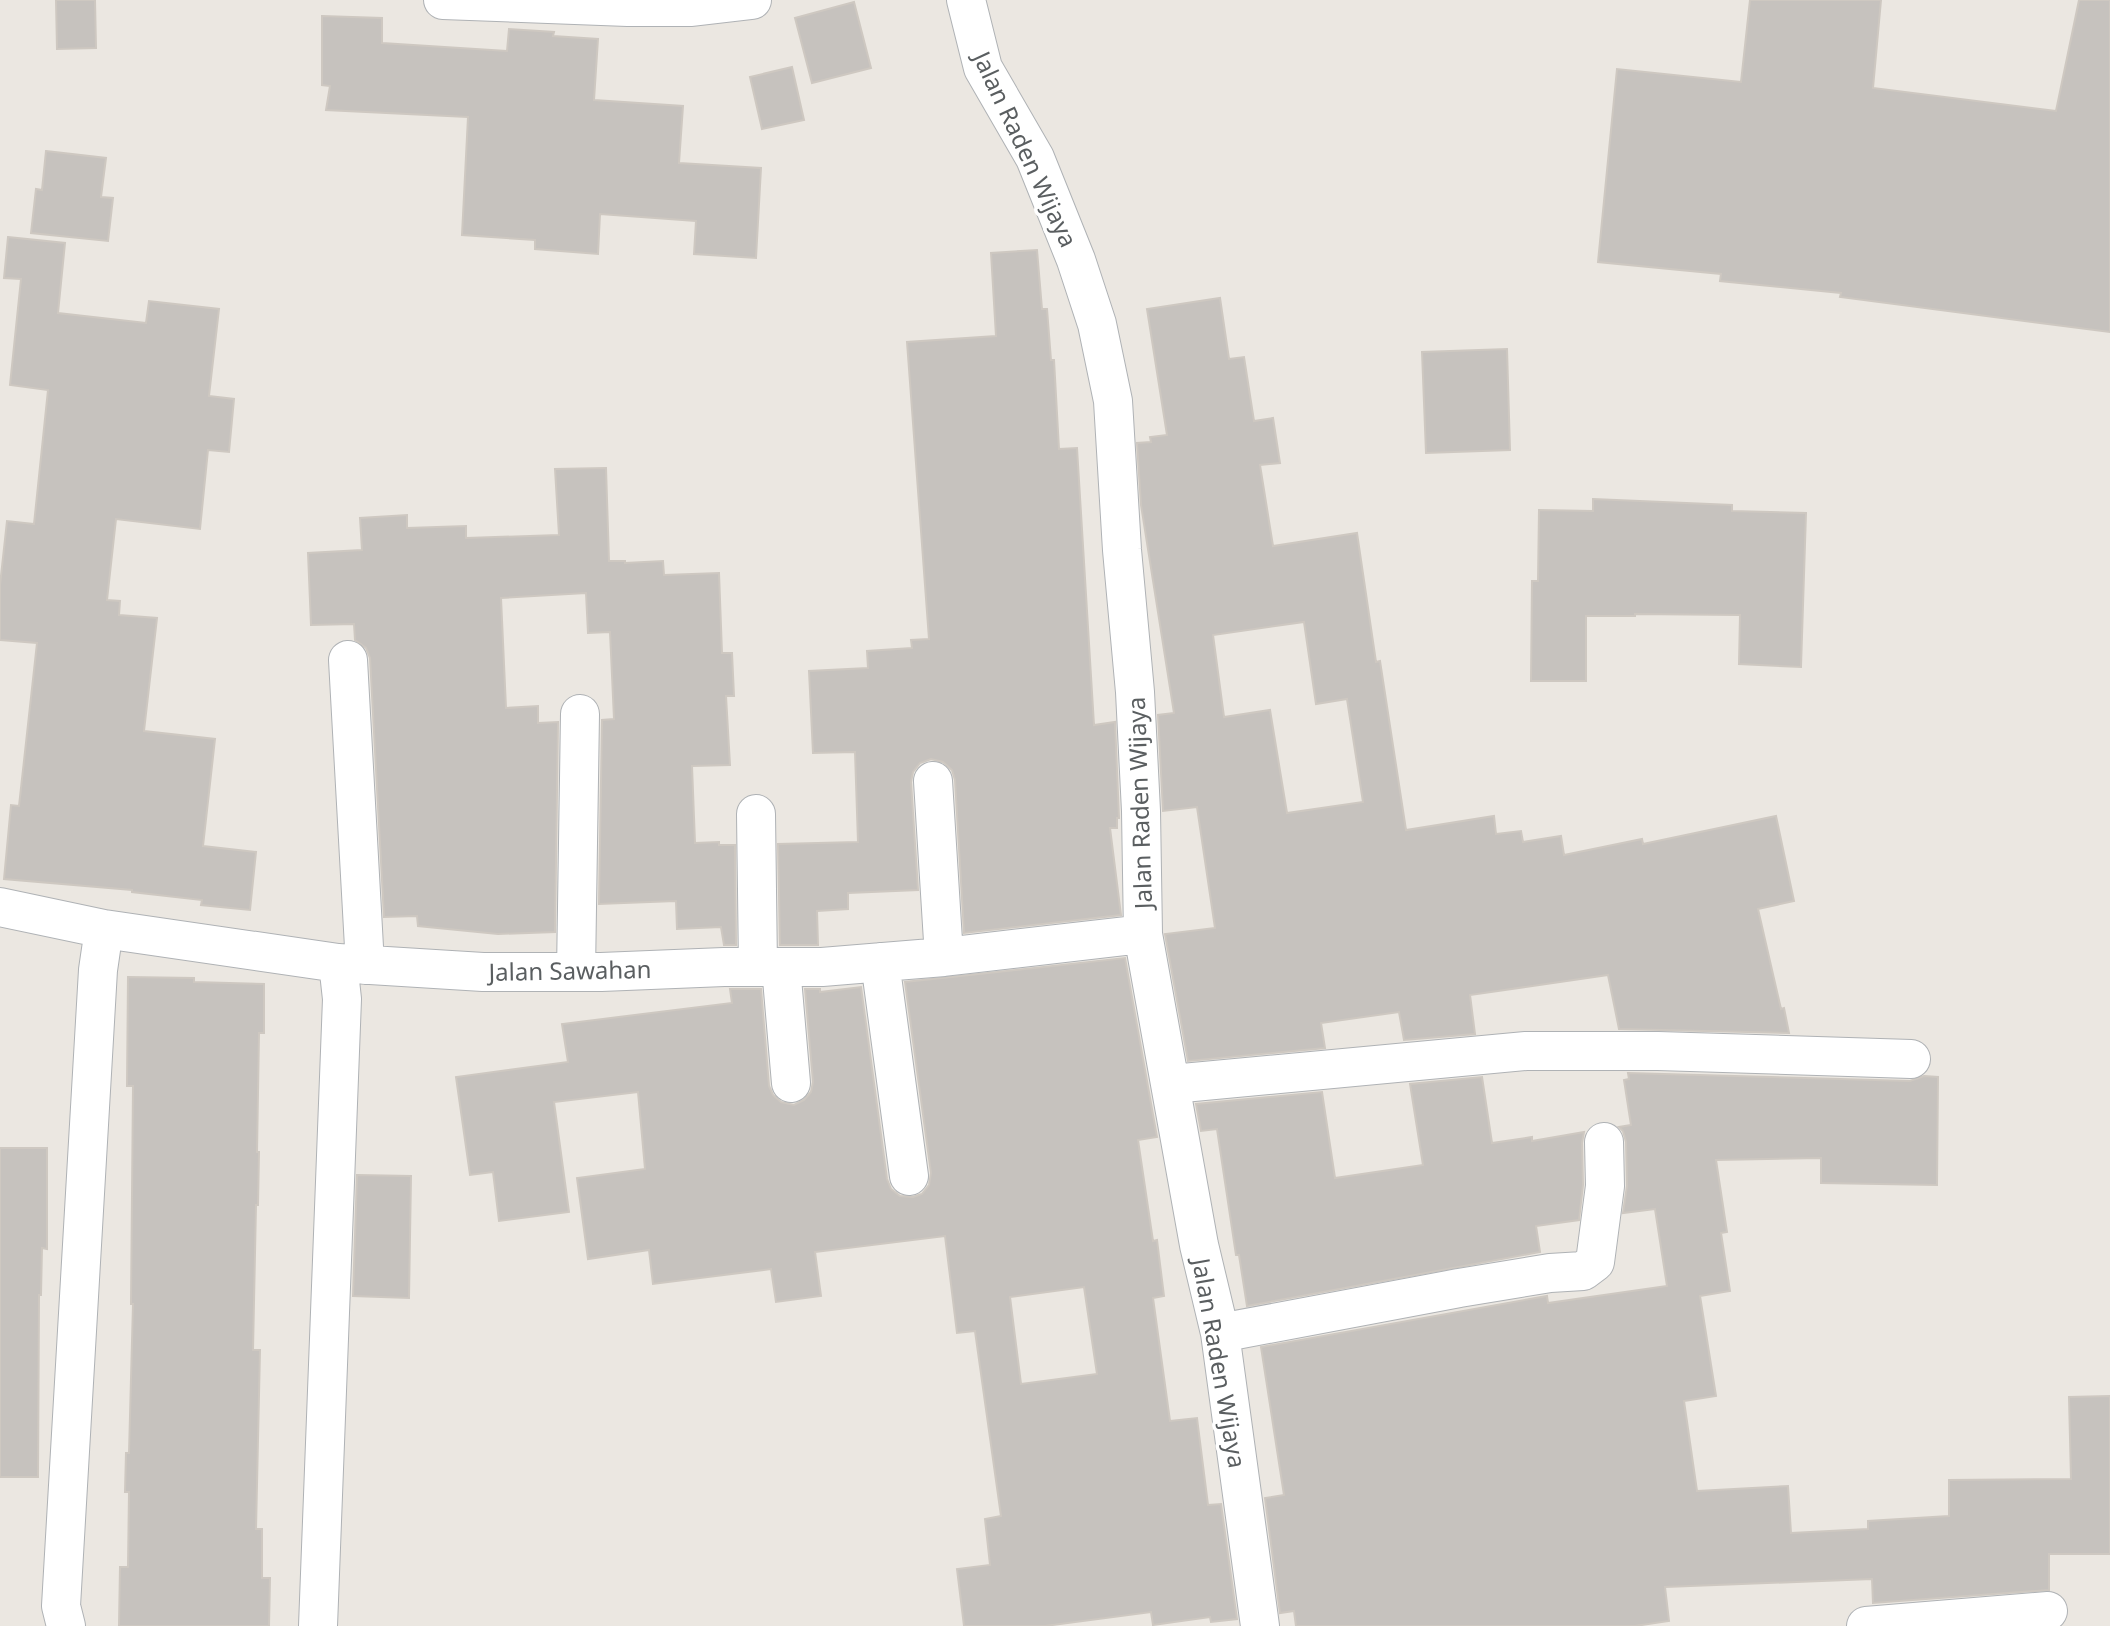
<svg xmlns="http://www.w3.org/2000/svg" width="2110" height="1626" font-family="'Noto Sans',sans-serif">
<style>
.building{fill:#c6c2be;stroke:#cec8c1;stroke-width:2;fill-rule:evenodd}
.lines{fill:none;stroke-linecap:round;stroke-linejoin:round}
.street-casing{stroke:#afb2b5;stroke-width:40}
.street{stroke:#fff;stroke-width:38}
.labels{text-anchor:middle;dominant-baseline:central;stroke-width:7;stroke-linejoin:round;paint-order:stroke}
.street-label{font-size:24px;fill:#5a5e60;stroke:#fff}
</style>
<rect width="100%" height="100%" fill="#ebe7e1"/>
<path class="building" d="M56 0H95L96 48 57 49Z
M1750 0H1881L1873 88 2056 111 2079 0H2110V332L1840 297 1841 293 1720 281 1721 274 1598 262 1617 69 1741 82Z
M854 2 871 68 812 83 795 18Z
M322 16 382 18V43L507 51 509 29 554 32 553 36 598 39 594 100 683 106 679 163 761 168 756 258 694 254 696 221 600 214 598 254 535 249V240L462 235 468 117 326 110 330 86 322 85Z
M792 67 804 120 762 129 750 77Z
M46 151 106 158 101 197 113 198 108 241 31 233 36 189 42 190Z
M8 237 65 243 58 313 146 323 149 301 219 309 209 396 234 399 229 452 208 450 200 529 116 519 107 600 120 601 119 615 157 618 144 731 215 739 203 846 256 852 250 910 201 905 202 900 132 892V890L4 879 11 805 19 806 37 643 0 640V585L7 521 34 524 48 390 10 385 21 279 4 278Z
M1037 250 1042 309H1047L1051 360H1054L1059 449 1077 448 1094 725 1115 722 1119 818H1117V828H1110L1121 915 964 933 955 780 952 770 943 762 931 759 920 763 913 772 911 782 918 890 848 893V909L817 911 818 945H780L778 844 858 842 855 752 813 753 809 671 868 668 867 651 912 648 911 640 929 639 907 342 996 336 991 253Z
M1220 298 1229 359 1244 357 1254 421 1273 418 1280 463 1260 465 1273 546 1357 533 1376 662 1380 661 1406 830 1494 816 1496 834 1521 831 1523 842 1561 836 1564 855 1642 839 1643 844 1776 816 1794 901 1758 909 1781 1009 1784 1008 1789 1033 1619 1029 1608 975 1470 995 1475 1034 1404 1040 1399 1012 1321 1023 1325 1048 1188 1061 1165 934 1215 928 1197 807 1163 811 1158 715 1174 713 1141 505 1137 443 1151 442 1150 437 1167 435 1147 309ZM1304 622 1316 704 1347 699 1363 802 1287 813 1270 710 1224 717 1213 635Z
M1507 349 1510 450 1426 453 1422 352Z
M606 468 609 561H625V563L663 561 664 575 719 573 722 653H732L734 696H726L730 765 692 766 695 843 719 842V845H735L736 945H724L721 927 677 929 676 901 599 904 602 720 614 719 610 632 588 633 586 593 501 598 506 708 538 706V723L558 722 555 932 498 934 418 926 417 916 384 917 370 658 366 648 355 640 354 624 311 625 308 553 362 550 360 518 407 515V528L466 526V538L559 535 555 469Z
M1593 499 1732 505V511L1806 513 1801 667 1739 664 1740 615 1635 614V616H1586V681H1531L1532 581H1538L1539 510 1593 511Z
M1125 958 1157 1137 1138 1140 1153 1241 1157 1240 1164 1296 1153 1298 1170 1421 1197 1418 1208 1505 1221 1504 1237 1619 1211 1622 1210 1617 1153 1625 1151 1612 1045 1626H964L957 1569 990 1565 985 1519 1001 1516 975 1331 957 1333 945 1236 815 1252 821 1296 776 1302 771 1269 653 1284 649 1250 588 1259 577 1178 645 1169 638 1092 554 1102 569 1212 499 1221 493 1172 470 1175 456 1077 568 1062 562 1024 732 1003 730 989H761L769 1086 773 1095 781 1102 794 1105 804 1100 811 1092 813 1082 805 989H820V992L861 987 887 1179 891 1189 900 1196 913 1197 922 1194 929 1185 931 1173 905 982ZM1084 1287 1097 1374 1021 1384 1010 1297Z
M128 977 194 978V982L264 984V1033H259L257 1152H259L258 1205H256L253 1350H260L256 1529H262V1578H270L269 1626H119L120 1567H128L129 1492H125L126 1453H129L133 1304H131L133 1086H127Z
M1628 1073 1910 1081 1924 1076 1938 1077 1937 1185 1821 1183V1158L1716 1160 1727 1232 1721 1233 1730 1291 1700 1296 1716 1396 1684 1401 1697 1491 1788 1486 1791 1533 1868 1529V1521L1949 1516V1480L2071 1479 2069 1397 2110 1396V1554H2049V1590L1873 1603 1872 1579 1665 1587 1669 1621 1635 1626H1296L1294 1611 1280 1613 1265 1498 1284 1495 1261 1347 1547 1296 1548 1303 1667 1286 1655 1209 1623 1213 1627 1186 1626 1142 1623 1131 1619 1127 1631 1125 1624 1080 1629 1079Z
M1482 1077 1492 1143 1532 1137V1141L1584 1132 1582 1143 1583 1185 1579 1220 1536 1226 1540 1252 1247 1306 1239 1255H1236L1217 1129 1201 1131 1196 1104 1322 1092 1335 1178 1423 1165 1410 1084Z
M0 1148H47V1249L42 1248 41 1295H39L38 1477H0Z
M357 1175 411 1176 409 1298 353 1296Z"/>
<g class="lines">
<defs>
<path id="street" d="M443 0 628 7H692L752 0
M966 0 983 68 1035 158 1076 260 1097 324 1113 401 1122 550 1135 692 1141 811 1143 934 1199 1245 1220 1333 1260 1626
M348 660 365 965
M933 781 944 957
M756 814 758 967
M0 907 104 929 338 963 483 972H601L724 967H822L944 957 1143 934
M880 962 909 1176
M781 967 791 1083
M576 972 580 714
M1172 1084 1526 1051H1658L1911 1059
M1220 1333 1459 1288 1550 1273 1583 1271 1595 1262 1605 1186 1604 1142
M66 1626 61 1606 98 970 104 929
M318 1626 342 999 338 963
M1866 1626 2048 1611"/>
</defs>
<use href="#street" class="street-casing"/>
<use href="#street" class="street"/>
</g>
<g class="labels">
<g class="street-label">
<text transform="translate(1026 149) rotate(65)">Jalan Raden Wijaya</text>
<text transform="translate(1139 803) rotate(-92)">Jalan Raden Wijaya</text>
<text transform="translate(570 970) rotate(-1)">Jalan Sawahan</text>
<text transform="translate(1220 1363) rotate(80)">Jalan Raden Wijaya</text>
</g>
</g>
</svg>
